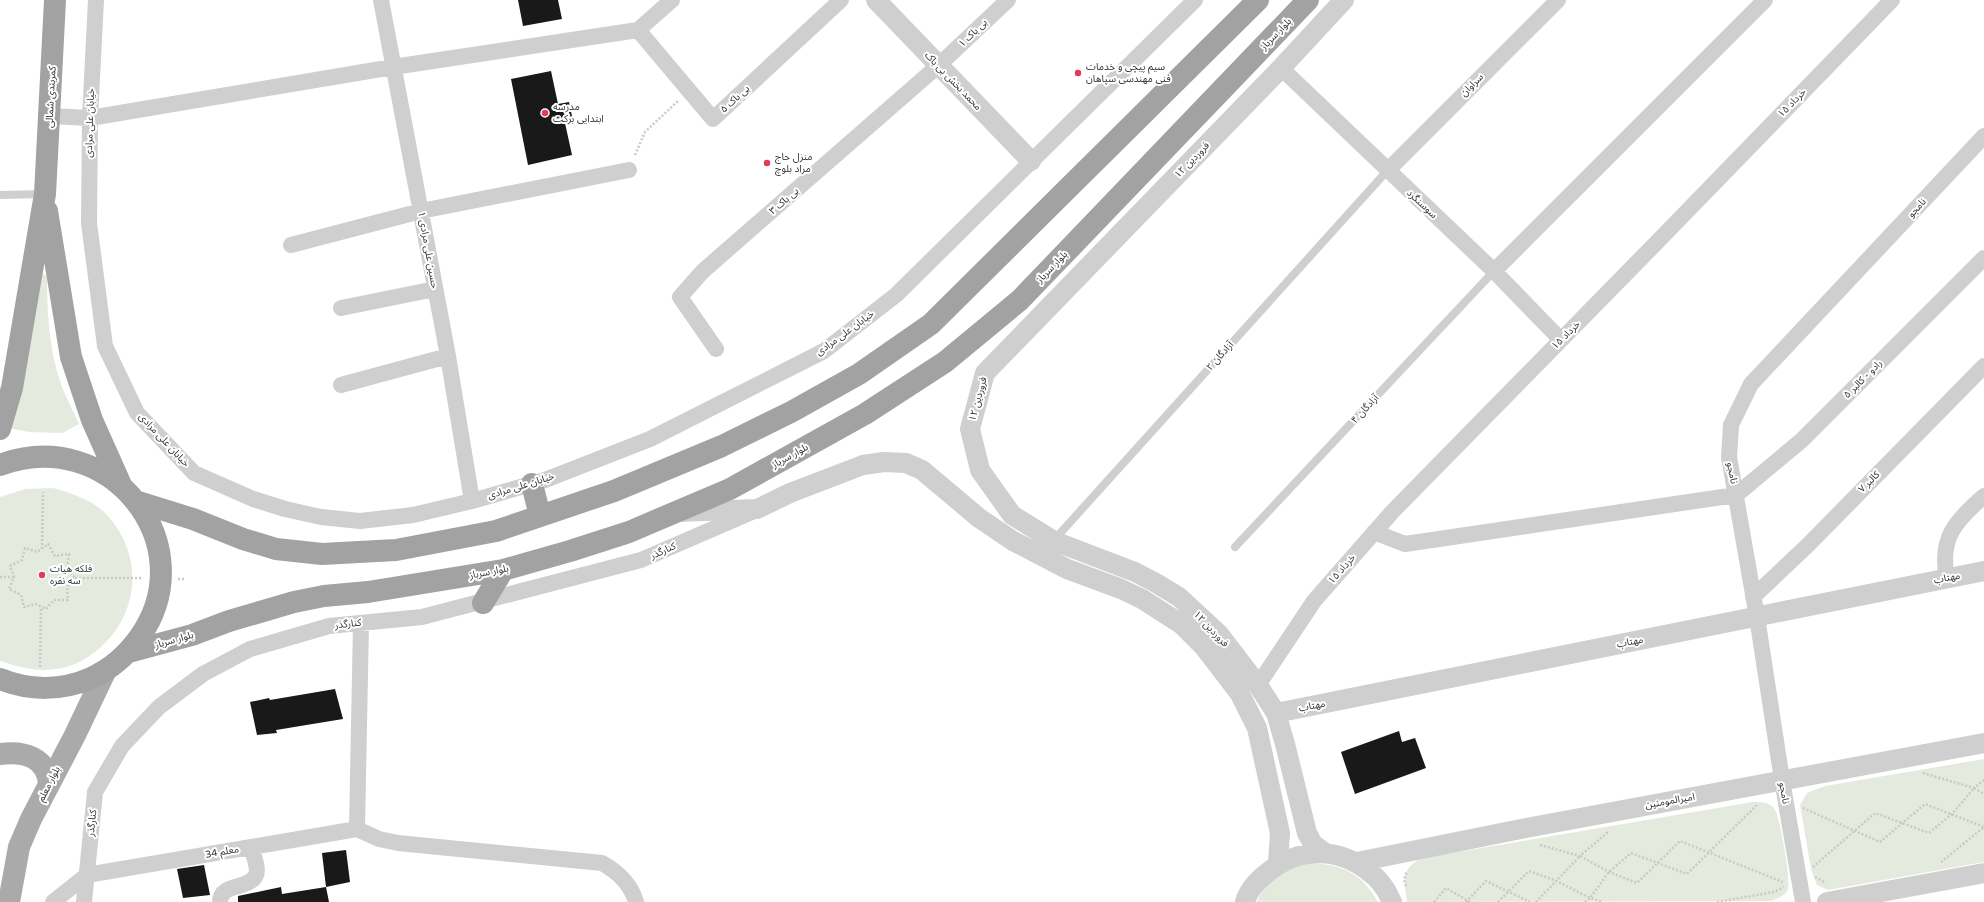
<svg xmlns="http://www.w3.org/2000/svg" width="1984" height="902" font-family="'Varela Round','Noto Sans Arabic',sans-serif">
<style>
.green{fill:#e5eade}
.building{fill:#191919}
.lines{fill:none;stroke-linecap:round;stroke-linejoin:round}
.path{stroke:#c9c9c9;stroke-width:2.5;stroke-dasharray:2 2;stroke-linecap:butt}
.service{stroke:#cfcfcf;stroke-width:8}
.minor{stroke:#cfcfcf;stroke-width:16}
.tertiary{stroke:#cfcfcf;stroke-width:20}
.primary{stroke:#aaa;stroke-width:22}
.trunk{stroke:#a2a2a2;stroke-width:22}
.poi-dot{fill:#de3e56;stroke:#fff;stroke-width:1.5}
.labels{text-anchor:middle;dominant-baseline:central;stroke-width:4;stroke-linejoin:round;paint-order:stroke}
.street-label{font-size:10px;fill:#323232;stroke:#fff}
.poi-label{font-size:10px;fill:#323232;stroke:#fff;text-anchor:start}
</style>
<rect width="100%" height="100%" fill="#fff"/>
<path class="green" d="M40 272 47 276C47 314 49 351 62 387 67 399 73 411 79 424L62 433 29 432 8 428Z
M53 488C71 493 90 499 104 512 146 554 140 617 95 652 84 660 70 668 56 669 36 672 19 667 0 661V497L25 489Z
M1984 759V862L1828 890 1817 885 1811 869 1800 805 1807 793 1825 786Z
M1753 802C1762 802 1770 802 1775 810 1780 818 1791 880 1788 889 1786 896 1778 898 1771 901L1407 902C1404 881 1400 869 1422 858Z
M1310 863C1344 865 1361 873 1378 902H1257C1265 879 1289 869 1310 863Z"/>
<path class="building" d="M518 0H558L562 19 523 26Z
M551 71 558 104 569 102 573 121 565 123 572 155 528 165 511 79Z
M335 689 343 719 276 730 277 733 257 735 250 702 269 698 270 700Z
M1399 731 1402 742 1415 738 1426 768 1355 794 1341 752Z
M346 850 350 882 326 887 322 853Z
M204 865 210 895 183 898 177 869Z
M281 887 282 894 326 887 329 902H238V896Z"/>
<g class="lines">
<path class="path" d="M635 155 645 132 678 101
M48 544 55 556 69 554 67 568 75 578 67 587 68 600H54L46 609 36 604 24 607 21 595 9 589 14 577 10 566 22 560 25 548 37 552Z
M42 549 43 492
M0 577H14
M75 578H141
M178 579H185
M40 667 41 607
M1923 773 1974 788 1984 780
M1803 808 1880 842 1925 804 1984 827
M1540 845 1580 856 1608 832
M1941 862 1984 827
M1813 867 1875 813 1929 833 1953 813 1974 788 1984 794
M1815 877 1826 883
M1406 886 1404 880 1407 871
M1434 902 1446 888 1470 902
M1466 902 1486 881 1530 902
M1498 902 1529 871 1557 881 1590 898 1609 872 1631 853 1687 874 1758 804
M1536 902 1580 856 1609 872 1637 883 1680 841 1783 882
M1585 902 1590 898 1602 902
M1717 902 1774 892 1784 887"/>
<path class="service" d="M0 195 44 194
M1054 540 1387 171
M1235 547 1494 271"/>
<path class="minor" d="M96 0 90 118 89 223 105 346 137 413 194 473 253 499 285 509 321 517 360 521 413 515 472 501 545 480 650 439 824 351 896 295 1195 0
M381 0 448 356 472 501
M638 30 713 119 841 0
M1281 68 1494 271 1561 340
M50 116 90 118 393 67 638 30 672 0
M1387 171 1558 0
M291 245 421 211 629 170
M1494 271 1765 0
M341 308 435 289
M716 349 680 297 703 271 939 65 1008 0
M341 385 448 356
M1374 532 1405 544 1736 495 1802 440 1984 258
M1947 578C1939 539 1955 521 1984 496
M1753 597 1808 545 1984 366
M1258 685 1314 601 1393 511 1661 238 1892 0
M357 829 379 839 398 843 602 863C618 872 631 884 636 902
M357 829 361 623
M53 902 87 875 357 829
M84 902 95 792 122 746 159 707 203 674 250 649 329 626 422 617 641 560 752 512
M220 902C220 882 250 890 256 875 259 868 253 854 251 847
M1803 902 1782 780 1757 617 1729 457 1731 425 1751 384 1984 136"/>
<path class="tertiary" d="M876 0 1031 161
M678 512 757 509 790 493 863 465 884 462 906 463 922 470 979 518 1013 541 1067 569 1121 589 1142 599 1181 624 1204 647 1240 694 1257 728 1280 833 1278 863
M1276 713 1984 571
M1324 852 1313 844 1307 833 1285 744 1276 713 1258 685 1219 634 1179 597 1156 583 1135 572 1054 541 1012 515 980 470 970 429 985 373 1281 68 1344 0
M1357 862 1521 829 1984 743
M1245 902C1248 891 1258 880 1267 873 1297 848 1337 846 1368 871 1378 878 1387 890 1392 902
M1827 902 1984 873"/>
<path class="primary" d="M0 754C24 751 47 757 49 784
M9 902 19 847 31 819 75 735 105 672"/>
<path class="trunk" d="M47 211 71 357 92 420 121 485
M0 429 12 388 45 194 55 0
M0 465C108 424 206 544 139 638 126 656 111 669 91 678 62 691 29 691 0 679
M532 484 540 516
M135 501 193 519 243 539 276 549 322 554 396 550 496 531 614 491 722 446 791 412 859 374 931 324 1258 0
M483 603 503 570
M129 652 192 635 229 621 294 602 324 596 368 592 503 570 570 551 629 532 730 489 865 414 945 362 1020 300 1308 0"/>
</g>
<g class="poi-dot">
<circle cx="1078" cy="73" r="4"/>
<circle cx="545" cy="113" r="4"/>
<circle cx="767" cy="163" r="4"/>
<circle cx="42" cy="575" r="4"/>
</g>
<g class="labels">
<g class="street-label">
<text transform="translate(973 33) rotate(-44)">بی باک ۱</text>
<text transform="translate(1276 34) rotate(-46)">بلوار سرباز</text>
<text transform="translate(953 81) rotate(46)">محمد بخش بی باک</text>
<text transform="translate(1472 85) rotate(-45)">سراوان</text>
<text transform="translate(51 97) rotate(-87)">کمربندی شمالی</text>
<text transform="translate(735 99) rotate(-43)">بی باک ۵</text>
<text transform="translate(1792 103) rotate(-46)">۱۵ خرداد</text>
<text transform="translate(90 123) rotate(-88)">خیابان علی مرادی</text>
<text transform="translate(1192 160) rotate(-46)">۱۲ فروردین</text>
<text transform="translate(784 201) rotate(-41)">بی باک ۳</text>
<text transform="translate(1422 204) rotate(43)">سوسنگرد</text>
<text transform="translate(1917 208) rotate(-47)">نامجو</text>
<text transform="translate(428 250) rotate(80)">حسین علی مرادی ۱</text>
<text transform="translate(1052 267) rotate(-46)">بلوار سرباز</text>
<text transform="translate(845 333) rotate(-36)">خیابان علی مرادی</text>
<text transform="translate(1566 335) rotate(-45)">۱۵ خرداد</text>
<text transform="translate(1220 356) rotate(-48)">آزادگان ۲</text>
<text transform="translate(1863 379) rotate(-45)">رادو - کالبر ۵</text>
<text transform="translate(978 399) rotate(-75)">۱۲ فروردین</text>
<text transform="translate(1365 409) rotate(-47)">آزادگان ۴</text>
<text transform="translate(164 440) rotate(47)">خیابان علی مرادی</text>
<text transform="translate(790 456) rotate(-29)">بلوار سرباز</text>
<text transform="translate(1732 473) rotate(79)">نامجو</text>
<text transform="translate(1869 482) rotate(-45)">کالبر ۷</text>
<text transform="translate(521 486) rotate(-17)">خیابان علی مرادی</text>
<text transform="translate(663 551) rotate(-24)">کنارگذر</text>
<text transform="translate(1342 569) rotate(-49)">۱۵ خرداد</text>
<text transform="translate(489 572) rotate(-11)">بلوار سرباز</text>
<text transform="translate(1947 578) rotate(-11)">مهتاب</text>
<text transform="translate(348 624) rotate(-6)">کنارگذر</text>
<text transform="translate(1211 629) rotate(46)">۱۲ فروردین</text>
<text transform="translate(174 640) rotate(-16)">بلوار سرباز</text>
<text transform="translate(1630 642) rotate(-11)">مهتاب</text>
<text transform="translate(1312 706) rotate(-11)">مهتاب</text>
<text transform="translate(49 784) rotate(-63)">بلوار معلم</text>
<text transform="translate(1784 793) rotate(80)">نامجو</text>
<text transform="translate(1670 801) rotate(-10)">امیرالمومنین</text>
<text transform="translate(92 823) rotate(-84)">کنارگذر</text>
<text transform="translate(222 852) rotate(-10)">معلم 34</text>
</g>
<g class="poi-label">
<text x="1086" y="67">سیم پیچی و خدمات<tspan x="1086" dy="12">فنی مهندسی سپاهان</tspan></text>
<text x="553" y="107">مدرسه<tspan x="553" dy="12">ابتدایی برکت</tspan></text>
<text x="775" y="157">منزل حاج<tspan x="775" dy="12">مراد بلوچ</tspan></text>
<text x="50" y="569">فلکه هیات<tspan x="50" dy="12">سه نفره</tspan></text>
</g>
</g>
</svg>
